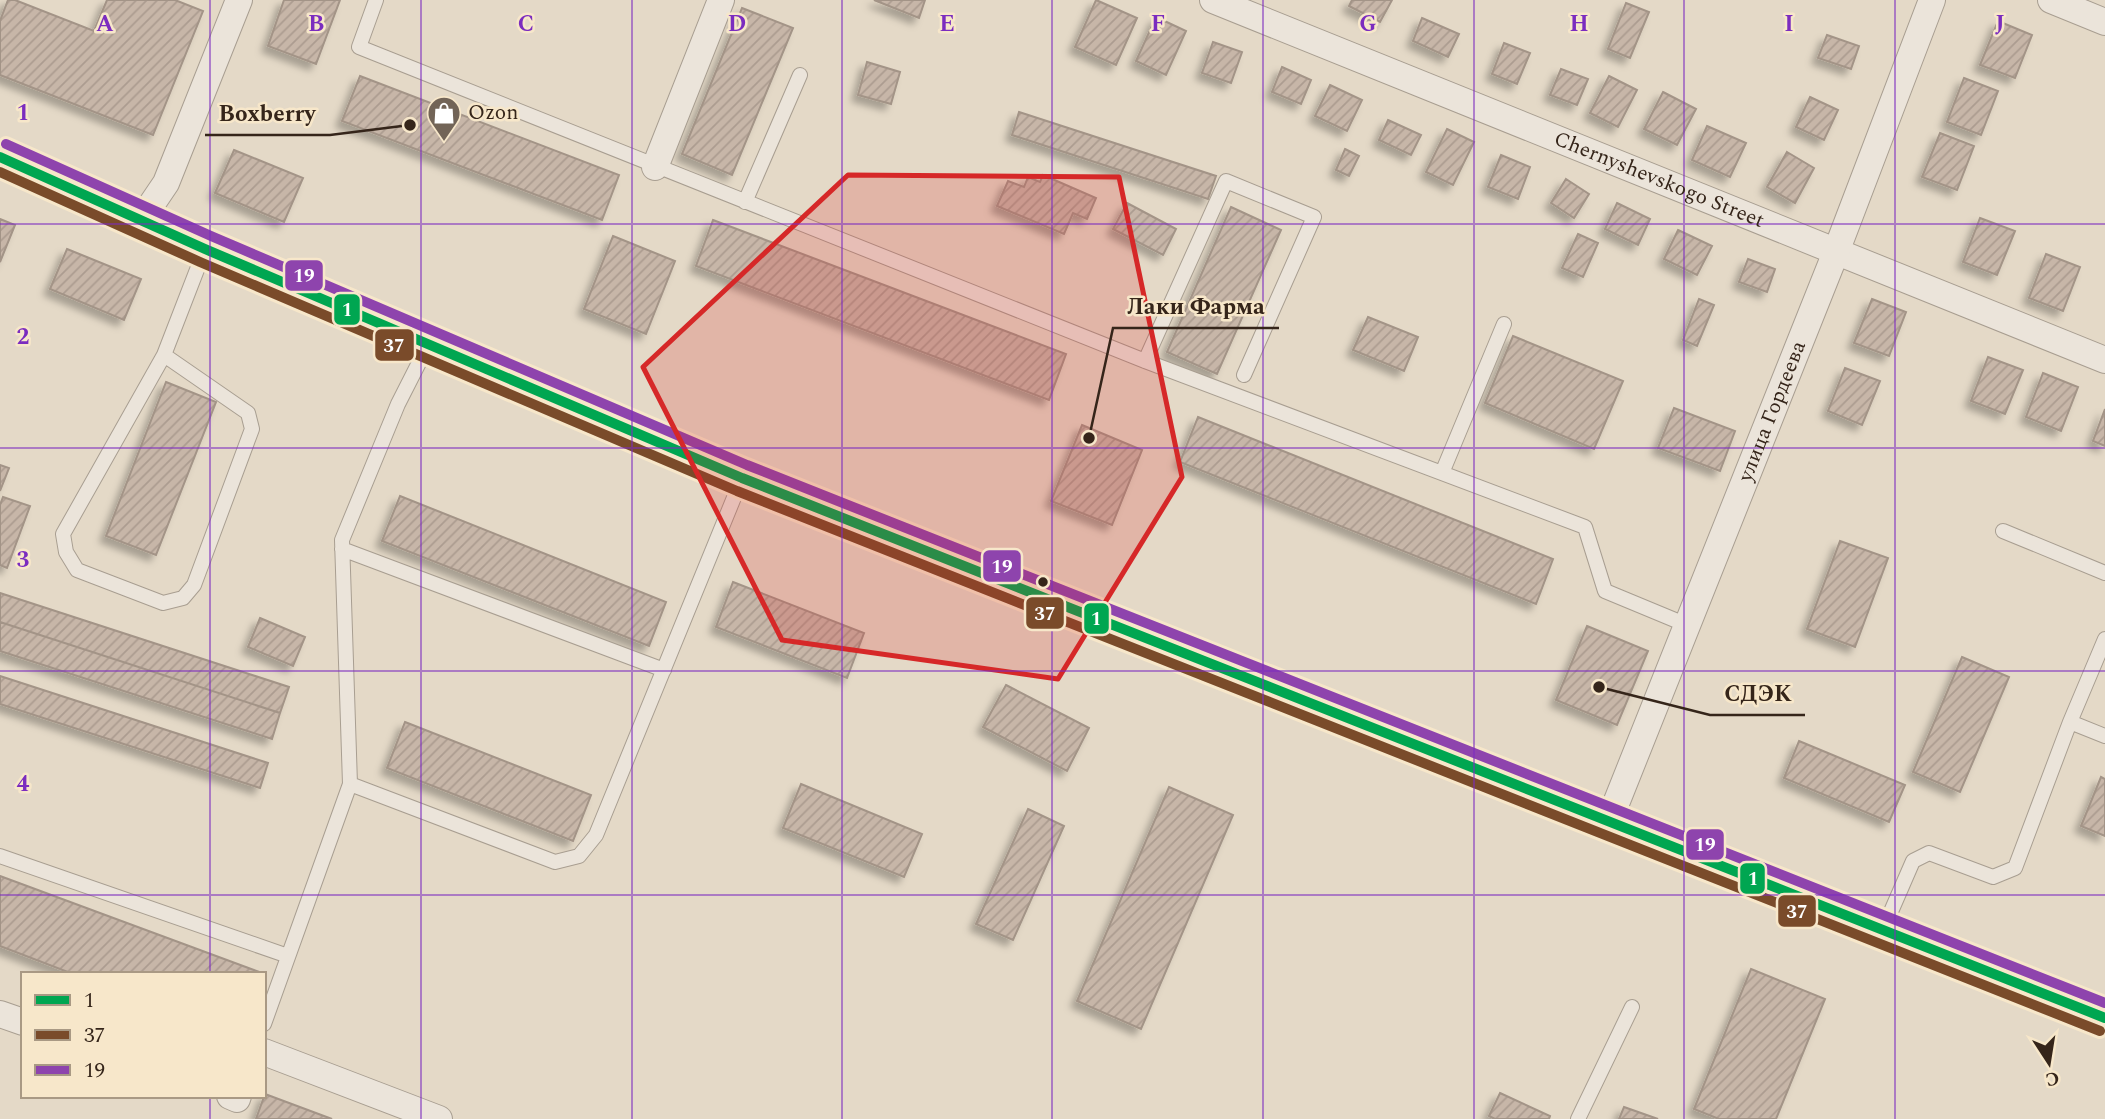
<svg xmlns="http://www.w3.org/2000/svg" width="2105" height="1119" font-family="Spectral,serif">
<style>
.building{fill:url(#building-hatch);stroke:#a39487;stroke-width:2;filter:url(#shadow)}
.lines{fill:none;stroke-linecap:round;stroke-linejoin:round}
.service-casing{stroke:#a89e91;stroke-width:16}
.minor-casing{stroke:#a89e91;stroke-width:28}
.tertiary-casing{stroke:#a89e91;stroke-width:35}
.service{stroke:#ebe4da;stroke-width:14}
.minor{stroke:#ebe4da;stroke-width:26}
.tertiary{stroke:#ebe4da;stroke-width:33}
.bus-1-casing{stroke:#f7e7ca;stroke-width:16}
.bus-2-casing{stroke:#f7e7ca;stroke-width:16}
.bus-3-casing{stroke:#f7e7ca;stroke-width:16}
.bus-1{stroke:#00a651;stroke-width:10}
.bus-2{stroke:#7a4b2a;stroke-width:10}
.bus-3{stroke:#8e44ad;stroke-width:10}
.marked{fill:#d62828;fill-opacity:0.2;stroke:#d62828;stroke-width:5;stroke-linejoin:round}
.grid{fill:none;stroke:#7b2cbf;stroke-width:2;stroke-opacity:0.55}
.bus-dot{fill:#35251a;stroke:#f7e7ca;stroke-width:2.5}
.labels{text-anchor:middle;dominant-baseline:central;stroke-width:5;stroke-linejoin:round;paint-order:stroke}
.poi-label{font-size:21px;fill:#35251a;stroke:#f7e7ca;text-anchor:start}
.street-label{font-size:21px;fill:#35251a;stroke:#f7e7ca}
.grid-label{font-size:23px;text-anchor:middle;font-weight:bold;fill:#7b2cbf;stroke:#f7e7ca;stroke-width:5;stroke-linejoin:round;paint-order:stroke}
.leader{fill:none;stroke:#35251a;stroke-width:2.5}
.callout-dot{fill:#35251a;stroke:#f7e7ca;stroke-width:2.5}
.callout-label{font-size:23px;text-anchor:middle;font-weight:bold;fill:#35251a;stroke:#f7e7ca;stroke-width:5;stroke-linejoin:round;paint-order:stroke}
.line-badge{stroke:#f7e7ca;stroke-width:2.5}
.badge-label{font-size:19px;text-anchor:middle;font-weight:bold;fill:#fff}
</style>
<defs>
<pattern id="building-hatch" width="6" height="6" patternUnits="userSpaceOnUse" patternTransform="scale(1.75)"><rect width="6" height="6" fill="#c7b6a8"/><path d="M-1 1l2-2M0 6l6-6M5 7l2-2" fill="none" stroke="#ac9c90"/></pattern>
<filter id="shadow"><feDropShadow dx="-6" dy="6" stdDeviation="3.5" flood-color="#0004"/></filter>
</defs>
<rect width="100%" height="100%" fill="#e4d9c7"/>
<path class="building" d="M8 0H15L94 31 107 0H175L203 11 153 135 0 75V21Z
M284 0H340L316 64 268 46Z
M874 0H925L919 18Z
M1096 0 1137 18 1116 65 1075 47Z
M1352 0H1392L1380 22 1349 6Z
M1626 3 1649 12 1630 58 1608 49Z
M742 8 793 28 732 175 682 154Z
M1156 17 1186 31 1166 75 1136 61Z
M1422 18 1459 34 1448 57 1413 41Z
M1998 21 2032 35 2015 78 1980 65Z
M1827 35 1859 46 1851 69 1818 58Z
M1213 42 1242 52 1231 83 1202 73Z
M1504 43 1530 53 1517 84 1492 74Z
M867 62 900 72 891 104 858 95Z
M1282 67 1311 80 1301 104 1272 92Z
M1561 69 1588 79 1577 105 1550 95Z
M360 76 619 175 602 220 342 121Z
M1609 76 1637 90 1618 127 1590 113Z
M1964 78 1998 91 1981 135 1947 122Z
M1330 85 1362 100 1347 131 1315 116Z
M1663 92 1696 109 1677 145 1644 129Z
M1810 97 1838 110 1824 140 1796 127Z
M1019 112 1216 176 1208 199 1012 135Z
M1388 120 1421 135 1411 155 1379 140Z
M1707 126 1746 143 1730 177 1692 160Z
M1447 129 1474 142 1453 185 1426 172Z
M1940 133 1974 146 1957 190 1922 177Z
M1345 149 1359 156 1349 176 1336 170Z
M234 150 303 178 284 222 215 193Z
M1787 152 1814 168 1795 203 1767 187Z
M1501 155 1530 167 1518 199 1488 187Z
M1043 175 1096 198 1087 219 1073 213 1064 234 997 206 1008 181 1024 187 1028 177 1040 182Z
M1566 179 1589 194 1574 218 1551 203Z
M1127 203 1176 229 1163 255 1113 229Z
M1617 203 1650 219 1638 245 1605 229Z
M1231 207 1281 230 1217 374 1167 352Z
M1980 218 2015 231 1997 275 1963 262Z
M0 219 15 225 0 262Z
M713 220 1066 354 1049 400 696 266Z
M1678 230 1712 246 1697 275 1664 259Z
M1578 234 1598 243 1583 277 1562 268Z
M613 236 675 261 646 334 584 309Z
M67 249 141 279 124 320 50 289Z
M2046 254 2080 267 2063 311 2029 298Z
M1748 259 1775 269 1767 292 1739 282Z
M1699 299 1714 305 1697 346 1683 340Z
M1872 299 1906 312 1889 356 1854 343Z
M1368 317 1418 337 1404 371 1353 350Z
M1513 336 1623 381 1594 449 1485 403Z
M1988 357 2023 370 2005 414 1971 401Z
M1845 368 1880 381 1862 425 1828 411Z
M2043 373 2078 387 2061 431 2026 417Z
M166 382 216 402 156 555 106 536Z
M1674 408 1735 431 1720 471 1658 448Z
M2105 409V446L2093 441Z
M1198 417 1553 559 1536 604 1180 462Z
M1082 425 1142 450 1112 525 1051 501Z
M0 465 9 468 0 491Z
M400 496 666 602 649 646 382 541Z
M3 497 30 506 7 568 0 565V505Z
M1840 541 1888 558 1855 647 1807 629Z
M733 582 864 633 847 678 716 627Z
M0 593 289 687 280 713 0 622Z
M260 618 305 637 293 666 248 647Z
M0 622 280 713 272 739 0 651Z
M1587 626 1648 651 1617 725 1556 700Z
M1962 657 2009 677 1960 792 1913 772Z
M0 676 268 763 260 788 0 704Z
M1006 685 1089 728 1067 771 983 727Z
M405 722 591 795 573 841 387 768Z
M1799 741 1905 785 1889 822 1784 778Z
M2101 777 2105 779V836L2081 826Z
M801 784 922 834 904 877 783 828Z
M1169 787 1233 815 1141 1029 1077 1001Z
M1028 809 1064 826 1013 940 976 924Z
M0 876 262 973 73 974 0 946Z
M1751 969 1825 999 1776 1119H1719L1694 1109Z
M1500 1093 1550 1116 1549 1119H1495L1489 1116Z
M265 1094 332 1119H256Z
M1624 1107 1658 1119H1619Z"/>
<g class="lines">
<defs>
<path id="service" d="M376 0 359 47 1145 361 1585 527 1605 591 1687 625
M745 202 800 75
M164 355 248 413 252 429 194 585 183 598 163 603 77 570 66 552 63 534 164 355 205 249
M1145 361 1226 181 1314 217 1244 375
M1442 473 1504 324
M2003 531 2105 573
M342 549 664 670
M2105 639 2070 722 2105 736
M350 784 555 862 579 856 596 835 742 478
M0 856 288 956
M1883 930 1913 861 1929 853 1993 877 2015 868 2070 722
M264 1024 350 784 342 540 398 404 428 345
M1578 1119 1632 1007"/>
<g id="minor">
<path id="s1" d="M1213 0 2105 360"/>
<path d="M2051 0 2105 22"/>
<path d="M655 167 721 0"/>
<path d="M141 220 166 183 239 0"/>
<path id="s2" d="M1609 821 1836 252 1932 0"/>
<path d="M0 1014 23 1022"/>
<path d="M264 1052 439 1119"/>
<path d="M230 1096 237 1099 238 1096"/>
</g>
<path id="tertiary" d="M0 157 205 249 742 478 2105 1018"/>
</defs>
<use href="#service" class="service-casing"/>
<use href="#minor" class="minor-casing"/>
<use href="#tertiary" class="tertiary-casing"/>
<use href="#service" class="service"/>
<use href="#minor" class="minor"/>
<use href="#tertiary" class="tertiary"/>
<defs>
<path id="bus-1" d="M0 157 205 249 742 478 2105 1018"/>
<path id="bus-2" d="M0 172 200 262 737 491 2100 1031"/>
<path id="bus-3" d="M6 144 211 236 747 465 2105 1003"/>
</defs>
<use href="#bus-1" class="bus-1-casing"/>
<use href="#bus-2" class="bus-2-casing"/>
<use href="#bus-3" class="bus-3-casing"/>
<use href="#bus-1" class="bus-1"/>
<use href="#bus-2" class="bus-2"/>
<use href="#bus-3" class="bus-3"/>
</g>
<path class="marked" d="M848 175 1119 177 1182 477 1058 679 782 640 643 367Z"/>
<path class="grid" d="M210 0V974M421 0V1119M632 0V1119M842 0V1119M1052 0V1119M1263 0V1119M1474 0V1119M1684 0V1119M1895 0V1119M0 224H2105M0 448H2105M0 671H2105M0 895H2105M210 1096V1119"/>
<defs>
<symbol id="shop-pin" viewBox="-11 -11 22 30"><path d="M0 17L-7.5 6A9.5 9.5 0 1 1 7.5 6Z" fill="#726457" stroke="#f7e7ca"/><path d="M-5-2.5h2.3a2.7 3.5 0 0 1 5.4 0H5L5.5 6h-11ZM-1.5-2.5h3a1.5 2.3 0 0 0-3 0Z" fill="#fff"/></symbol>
</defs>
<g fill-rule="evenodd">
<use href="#shop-pin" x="425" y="94" width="38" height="52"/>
</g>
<circle class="bus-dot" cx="1043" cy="582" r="6"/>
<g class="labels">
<g class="poi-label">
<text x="468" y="113">Ozon</text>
</g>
<g class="street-label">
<text stroke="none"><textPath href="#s1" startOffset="481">Chernyshevskogo Street</textPath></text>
<text stroke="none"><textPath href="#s2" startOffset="441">улица Гордеева</textPath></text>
</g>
</g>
<g class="grid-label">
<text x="105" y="31">A</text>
<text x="316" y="31">B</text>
<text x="526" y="31">C</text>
<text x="737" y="31">D</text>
<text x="947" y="31">E</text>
<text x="1158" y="31">F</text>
<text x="1368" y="31">G</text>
<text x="1579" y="31">H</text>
<text x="1789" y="31">I</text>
<text x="2000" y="31">J</text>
<text x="23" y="120">1</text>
<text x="23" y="344">2</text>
<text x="23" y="567">3</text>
<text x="23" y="791">4</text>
</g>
<path class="leader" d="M410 125L330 135H205M1089 438L1113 328H1279M1599 687L1710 715H1805"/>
<g class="callout-dot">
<circle cx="410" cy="125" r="7"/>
<circle cx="1089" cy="438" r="7"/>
<circle cx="1599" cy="687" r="7"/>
</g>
<g class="callout-label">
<text x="267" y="121">Boxberry</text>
<text x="1196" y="314">Лаки Фарма</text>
<text x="1758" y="701">СДЭК</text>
</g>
<g class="line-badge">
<rect x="284" y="259" width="40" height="33" rx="7" fill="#8e44ad"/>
<rect x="333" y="293" width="28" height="33" rx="7" fill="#00a651"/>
<rect x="374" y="328" width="41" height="34" rx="7" fill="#7a4b2a"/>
<rect x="982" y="549" width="40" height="34" rx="7" fill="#8e44ad"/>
<rect x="1025" y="596" width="40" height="34" rx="7" fill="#7a4b2a"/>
<rect x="1083" y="602" width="27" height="33" rx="7" fill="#00a651"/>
<rect x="1685" y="828" width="40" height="33" rx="7" fill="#8e44ad"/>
<rect x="1739" y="862" width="27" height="33" rx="7" fill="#00a651"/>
<rect x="1777" y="894" width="40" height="34" rx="7" fill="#7a4b2a"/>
</g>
<g class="badge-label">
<text x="304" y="282">19</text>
<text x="347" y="316">1</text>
<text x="394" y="352">37</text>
<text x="1002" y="573">19</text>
<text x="1045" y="620">37</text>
<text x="1096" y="625">1</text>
<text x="1705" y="851">19</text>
<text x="1753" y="885">1</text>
<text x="1797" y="918">37</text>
</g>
<rect x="21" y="972" width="245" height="126" fill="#f7e7ca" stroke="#a99984" stroke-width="2"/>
<rect x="35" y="995" width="35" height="10" fill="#00a651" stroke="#a99984" stroke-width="2"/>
<text x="84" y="1007" font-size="21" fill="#35251a">1</text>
<rect x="35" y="1030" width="35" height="10" fill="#7a4b2a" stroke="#a99984" stroke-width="2"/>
<text x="84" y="1042" font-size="21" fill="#35251a">37</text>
<rect x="35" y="1065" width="35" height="10" fill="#8e44ad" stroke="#a99984" stroke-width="2"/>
<text x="84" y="1077" font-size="21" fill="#35251a">19</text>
<g transform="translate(2049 1063) rotate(168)" stroke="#f7e7ca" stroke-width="5" paint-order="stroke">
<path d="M0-5L12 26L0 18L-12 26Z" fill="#35251a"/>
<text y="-10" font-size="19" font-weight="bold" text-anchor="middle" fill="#35251a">С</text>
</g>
</svg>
